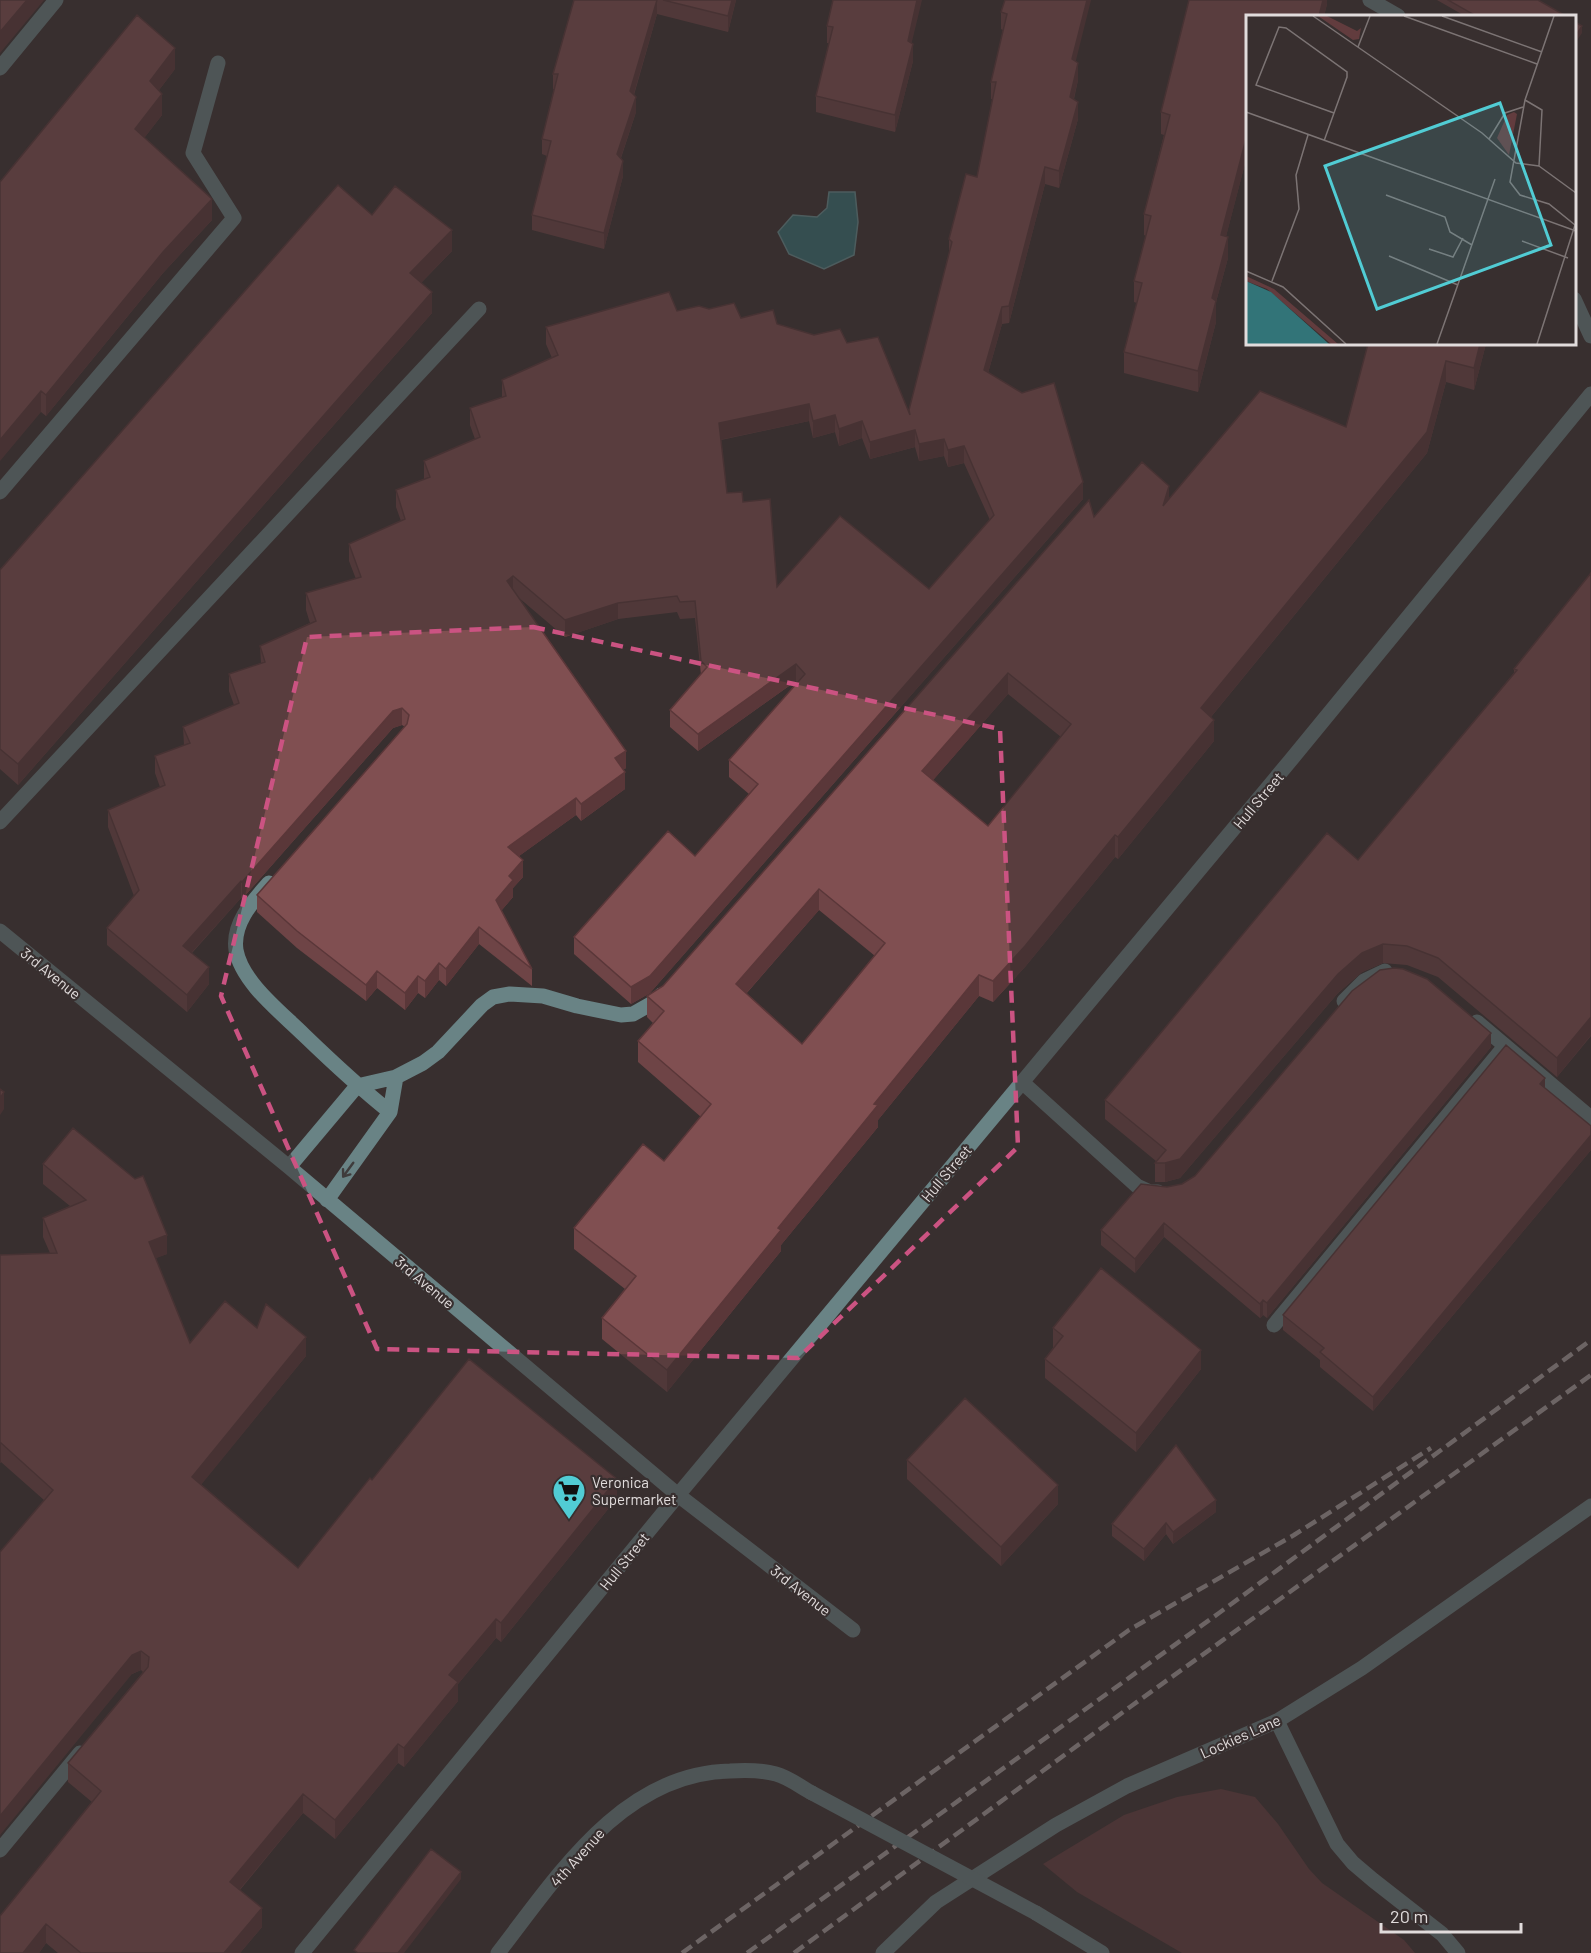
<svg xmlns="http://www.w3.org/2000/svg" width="1591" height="1953" font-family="Barlow,sans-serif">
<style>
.green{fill:#623c3e}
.water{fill:#327478;stroke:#669396;stroke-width:1.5}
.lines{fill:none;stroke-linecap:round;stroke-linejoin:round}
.minor{stroke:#698385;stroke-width:15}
.rail{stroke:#aca5a5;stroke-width:4.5;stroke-dasharray:12 6;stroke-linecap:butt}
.minor-bridge{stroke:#698385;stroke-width:15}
.wall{fill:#6e4446;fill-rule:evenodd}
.shaded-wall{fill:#5a3739}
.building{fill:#804f51;stroke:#5a3739;stroke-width:1.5;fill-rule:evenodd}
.oneway{stroke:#3f3c3c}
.marked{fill:none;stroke:#cb5382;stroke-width:4.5;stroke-dasharray:12 8;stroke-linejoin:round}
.labels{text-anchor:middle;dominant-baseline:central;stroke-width:4.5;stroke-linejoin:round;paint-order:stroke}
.street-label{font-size:15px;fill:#e1dcdc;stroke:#382f2f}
.poi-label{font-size:15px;fill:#e1dcdc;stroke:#382f2f;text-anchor:start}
.inset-road{fill:none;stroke:#7c7474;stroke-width:1.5}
.view{fill:#51ccd4;fill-opacity:0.15;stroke:#51ccd4;stroke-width:3}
.inset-edge{fill:none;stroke:#e1dcdc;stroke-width:3}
</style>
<rect width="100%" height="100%" fill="#382f2f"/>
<path class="green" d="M1221 1789 1255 1797 1278 1824 1309 1869 1322 1883 1404 1940 1415 1953H1182L1077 1892 1043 1864 1124 1815 1177 1797Z"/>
<path class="water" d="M829 192H855L858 222 854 255 824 269 789 254 778 232 793 215 817 217 827 208Z"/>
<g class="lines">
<path class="minor" d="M1370 0 1398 16
M0 68 56 0
M1574 299 1591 336
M0 492 234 218 193 153 218 63
M0 822 479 309
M269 883C253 901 232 923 236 950 242 983 282 1013 304 1035 332 1062 360 1088 390 1112
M0 931 289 1167 678 1495 853 1630
M1344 1001 1364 981 1385 971
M1477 1022 1591 1118
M1022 1082 1137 1186 1150 1192H1158
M289 1167 357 1086 396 1077 423 1063 438 1052 482 1005 493 997 510 994 543 996 577 1006 621 1015 633 1014 656 1001 661 995
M327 1200 390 1112 396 1077
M1274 1325 1505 1046
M1277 1721 1337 1844 1353 1863 1373 1880 1442 1934 1458 1953
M0 1850 80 1753
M1036 1913 1102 1953
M302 1953 678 1495 1290 761 1591 394
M498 1953C557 1877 622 1773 730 1771 745 1770 761 1770 776 1774 788 1777 801 1787 812 1793
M883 1953 936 1902 1056 1825 1127 1786 1277 1721 1362 1668 1591 1506"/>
<path class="rail" d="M682 1953 1129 1630 1294 1535 1431 1448
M747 1953 1219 1613 1591 1340
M794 1953 1130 1707 1591 1375"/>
<path class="minor-bridge" d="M812 1793 1036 1913"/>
</g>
<path class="wall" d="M574 0H736L728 32 657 14 634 95 636 112 621 158 623 176 604 249 532 230V215L547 156 542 154V139L554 89H553V74Z
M1005 0 1076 61 1078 80 1074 99 1078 119 1059 188 1045 184 1009 323 1002 324 988 373 1083 499 650 993 631 1004 574 954V937L695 856 749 794 729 777V760L797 683 796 681 698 751 670 727V710L701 675 695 618 680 619 677 612 618 619 565 637 518 597 626 768 623 770 625 789 581 821 576 815 519 856 523 877 513 888V897L501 911 532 969V986L479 944 446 986 439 980 425 998 418 993 405 1010 377 988 366 1001 297 948 257 912V895L405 727 402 725 393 728 242 899 241 898 192 953 209 984 187 1012 107 945V928L134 896 108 827V810L160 787 155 773V756L184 745 183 727 234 705 229 691V674L261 663 260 646 310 623 306 610V593L356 579 349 561V544L401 521 396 507V490L424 479V461L475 439 470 425V408L502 397V380L552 358 546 344V327L677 311 741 318 777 324 814 335 847 343 909 412 949 254V239L977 177 993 99H991V82L1003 30 1001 29V12ZM809 421 813 438 835 432 839 446 862 438 870 459 915 447 919 461 944 456 948 467 964 463 990 520 929 589 777 587 743 502 727 493 721 440Z
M1189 0H1327V4L1324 16H1248V152L1226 236 1228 237V258L1216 302V322L1198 392 1124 373V352L1137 303 1134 302V281L1146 236 1144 235V214L1164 135 1161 134V112Z
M1437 0H1538L1566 16H1465Z
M827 26 911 43 913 61 895 132 816 112V96L829 43H827Z
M175 69 159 90 162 115 144 138 212 220 163 273 46 416 41 412 0 182Z
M372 215 452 251 421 283 432 313 18 785 0 769V570Z
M1368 344H1486L1474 390 1446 382 1427 453 1211 717 1214 741 1118 859 1115 857 1025 967 993 1002 979 996 878 1120V1127L781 1245V1251L667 1392 602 1339V1318L625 1289 574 1249V1228L664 1161 701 1117 638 1062V1041L653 1023 647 1017V996L663 986 1094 517 1169 500 1346 427ZM1008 694 1061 737 988 826 933 780ZM819 910 875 956 802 1044 746 994Z
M1591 573V1036L1557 1077 1438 977 1407 965 1383 963 1362 972 1338 993 1180 1178 1165 1182H1155V1163L1156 1161 1105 1119V1100L1358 860 1514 673V669Z
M1491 1047 1267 1318 1263 1315 1260 1318 1164 1237 1135 1273 1101 1245V1230L1167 1187 1182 1184Z
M1545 1088 1591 1126V1150L1373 1411 1320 1367V1360L1283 1330V1315Z
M43 1164 167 1254 155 1258 190 1343 257 1328 306 1356 201 1484 298 1568 372 1480 617 1498 501 1642 496 1638 458 1684V1701L404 1767 398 1763 335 1839 303 1813 240 1890 262 1927 240 1953H58L46 1943 39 1953H0L92 1802 68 1782V1763L143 1672 141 1670 132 1674 44 1500 1 1462 0 1463V1255L50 1253 43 1237V1218L70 1206 43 1184Z
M1053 1328 1201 1369 1136 1452 1045 1378V1359L1053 1348Z
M907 1460 1058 1504 1001 1566 907 1479Z
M1216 1512 1173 1544 1166 1534 1144 1561 1112 1536V1524Z"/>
<path class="shaded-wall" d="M27 0H44L0 53V32Z
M657 0V14L630 107V91Z
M732 0H736L728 32V16Z
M917 0H922L908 58V41Z
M1087 0H1091L1072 76V59Z
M1323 0H1327V4L1324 16H1319Z
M1582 26V33L1575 43V37Z
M913 44V61L895 132V115Z
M175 48V69L150 102V81Z
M1078 63V80L1070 114V97Z
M162 94V115L135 150V129Z
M636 97V112L617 169V154Z
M1078 102V119L1059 188V171Z
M1248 131V152L1221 256V235Z
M623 161V176L604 249V233Z
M1045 167V184L1009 323V306Z
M212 199V220L163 273 46 416V395L163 252Z
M452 230V251L410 294V273Z
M1228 237V258L1216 302V322L1198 392V371L1212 298Z
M432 292V313L18 785V764Z
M1002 307V324L984 387V370Z
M1480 344H1486L1474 390V368Z
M1446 361V382L1427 453 1201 729V708Z
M41 391V412L0 461V440Z
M809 404V421L719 440V423Z
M835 415V432L813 438V421Z
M862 421V438L839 446V429Z
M915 430V447L870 459V442Z
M944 439V456L919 461V444Z
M964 446V463L948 467V450Z
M1083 482V499L650 993 631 1004V987Z
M1169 486V507L1163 506Z
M513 576V593L507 581Z
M618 603V619L565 637V620Z
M796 664V681L698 751V734Z
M1008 673V694L922 793V771Z
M402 708V725L393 728 242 899V882L393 711Z
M1214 720V741L1118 859V837Z
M626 751V768L615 775V758Z
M625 772V789L581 821V804Z
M576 798V815L508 864V847Z
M1115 835V857L1025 967 993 1002V981Z
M523 860V877L513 888V897L496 917V900L509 876Z
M241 881V898L183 962V946Z
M819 889V910L736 1005V984Z
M479 927V944L446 986V969Z
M1383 944V963L1362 972 1338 993 1180 1178 1165 1182V1163L1338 974 1362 953Z
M439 963V980L425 998V981Z
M209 967V984L187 1012V995Z
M377 971V988L366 1001V985Z
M979 975V996L878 1120V1127L781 1245V1251L667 1392V1370L874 1104Z
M418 976V993L405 1010V993Z
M1591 1016V1035L1557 1077V1058Z
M1491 1033V1047L1267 1318V1303Z
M1545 1078V1092L1540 1084Z
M4 1092V1109L0 1115V1098Z
M1591 1135V1150L1373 1411V1397Z
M1164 1223V1237L1135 1273V1259Z
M167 1235V1254L149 1261V1242Z
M1263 1300V1315L1260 1318V1304Z
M306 1337V1356L192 1496V1477Z
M1201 1350V1369L1136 1452V1433Z
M1 1443V1462L0 1463V1444Z
M617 1479V1498L501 1642V1623Z
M1058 1485V1504L1001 1566V1547Z
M1216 1500V1512L1173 1544V1532Z
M1166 1523V1534L1144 1561V1549Z
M496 1619V1638L458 1684V1701L404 1767V1748L449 1675Z
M141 1651V1670L132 1674 0 1835V1816L132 1655Z
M398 1744V1763L335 1839V1820Z
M303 1794V1813L230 1901V1882Z
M461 1872V1879L404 1953H398Z
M262 1908V1927L240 1953H224Z
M46 1924V1943L39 1953H23Z"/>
<path class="building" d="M0 0H27L0 32Z
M574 0H657L630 91 636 97 617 154 623 161 604 233 532 215 551 141 542 139 558 74H553Z
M663 0H732L728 16Z
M833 0H917L908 41 913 44 895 115 816 96 833 27 827 26Z
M1005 0H1087L1072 59 1078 63 1070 97 1078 102 1059 171 1045 167 1009 306 1002 307 984 370 1022 393 1054 383 1083 482 650 976 631 987 574 937 668 831 695 856 758 784 729 760 805 674 796 664 698 734 670 710 707 667 701 661 695 601 680 602 677 596 618 603 565 620 513 576 507 581 626 751 615 758 625 772 581 804 576 798 508 847 523 860 509 876 513 880 496 900 532 969 479 927 446 969 439 963 425 981 418 976 405 993 377 971 366 985 297 931 257 895 407 724 409 715 402 708 393 711 242 882 241 881 183 946 209 967 187 995 107 928 139 890 108 810 165 785 155 756 190 743 183 727 239 703 229 674 265 662 260 646 316 621 306 593 361 577 349 544 405 519 396 490 430 477 424 461 480 437 470 408 506 396 502 380 558 355 546 327 669 292 677 311 699 306 709 309 734 303 741 318 773 310 777 324 814 335 840 329 847 343 878 337 910 415 909 410 952 242 949 239 966 174 977 177 996 82H991L1007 14 1001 12ZM809 404 813 421 835 415 839 429 862 421 870 442 915 430 919 444 944 439 948 450 964 446 994 515 929 589 840 516 777 587 770 499 743 502 742 492 727 493 719 423Z
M1189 0H1323L1319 16H1248V131L1221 235 1228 237 1212 298 1216 301 1198 371 1124 352 1142 283 1134 281 1151 216 1144 214 1170 115 1161 112Z
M1448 0H1538L1566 16H1476Z
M137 15 175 48 150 81 162 94 135 129 212 199 163 252 46 395 41 391 0 440V182Z
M1575 22 1582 26 1575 37Z
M338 185 372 215 395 186 452 230 410 273 432 292 18 764 0 749V570Z
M1368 344H1480L1474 368 1446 361 1427 432 1201 708 1214 720 1118 837 1115 835 1025 946 993 981 979 975 874 1104 878 1105 778 1228 781 1230 667 1370 602 1318 636 1276 574 1228 643 1144 664 1161 711 1104 638 1041 664 1011 647 996 663 986 1089 500 1094 517 1142 462 1169 486 1163 506 1260 391 1346 427ZM1008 673 1071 724 988 826 922 771ZM819 889 885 943 802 1044 736 984Z
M1591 573V1017L1557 1058 1438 958 1407 946 1383 944 1362 953 1338 974 1180 1159 1165 1163H1155L1166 1150 1105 1100 1327 833 1358 860 1517 670 1514 669Z
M1394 968 1403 969 1427 979 1491 1033 1267 1303 1263 1300 1260 1304 1164 1223 1135 1259 1101 1230 1141 1184 1167 1187 1182 1184 1195 1176 1352 991 1380 970Z
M1506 1045 1545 1078 1540 1084 1591 1126V1135L1373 1397 1320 1352 1324 1348 1283 1315Z
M0 1089 4 1092 0 1098Z
M73 1128 135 1179 143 1176 167 1235 149 1242 190 1343 225 1301 257 1328 266 1304 306 1337 192 1477 298 1568 370 1478 372 1480 469 1359 617 1479 501 1623 496 1619 449 1675 458 1682 404 1748 398 1744 335 1820 303 1794 230 1882 262 1908 224 1953H81L46 1924 23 1953H0V1916L101 1791 68 1763 148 1667 149 1657 141 1651 132 1655 0 1816V1552L53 1490 1 1443 0 1444V1255L57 1253 43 1218 86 1200 43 1164Z
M1101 1268 1201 1350 1136 1433 1045 1359 1063 1336 1053 1328Z
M965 1398 1058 1485 1001 1547 907 1460Z
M1176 1445 1216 1500 1173 1532 1166 1523 1144 1549 1112 1524Z
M431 1849 461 1872 398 1953H358L354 1950Z"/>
<defs><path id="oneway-shaft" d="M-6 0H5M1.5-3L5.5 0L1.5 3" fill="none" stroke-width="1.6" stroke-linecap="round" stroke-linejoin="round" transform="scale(1.5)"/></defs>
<use class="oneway" href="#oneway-shaft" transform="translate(348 1170) rotate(126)"/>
<path d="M0 0H1591V1953H0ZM533 627 1000 729 1018 1147 798 1358 377 1349 221 996 307 637Z" fill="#382f2f" fill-opacity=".55" fill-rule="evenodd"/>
<path class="marked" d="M533 627 1000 729 1018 1147 798 1358 377 1349 221 996 307 637Z"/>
<defs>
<symbol id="supermarket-pin" viewBox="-11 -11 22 30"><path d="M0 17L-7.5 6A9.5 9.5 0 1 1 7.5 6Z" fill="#51ccd4" stroke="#382f2f"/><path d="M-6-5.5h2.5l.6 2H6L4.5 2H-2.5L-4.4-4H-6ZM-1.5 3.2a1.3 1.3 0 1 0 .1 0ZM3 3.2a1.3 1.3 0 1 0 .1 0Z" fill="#111"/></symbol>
</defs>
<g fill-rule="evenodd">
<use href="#supermarket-pin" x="550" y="1472" width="38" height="52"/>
</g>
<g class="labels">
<g class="street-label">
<text transform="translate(1258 800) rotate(-50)">Hull Street</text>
<text transform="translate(51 973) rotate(39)">3rd Avenue</text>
<text transform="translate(946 1173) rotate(-50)">Hull Street</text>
<text transform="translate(425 1282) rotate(40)">3rd Avenue</text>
<text transform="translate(624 1561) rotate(-51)">Hull Street</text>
<text transform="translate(801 1590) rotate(38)">3rd Avenue</text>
<text transform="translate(1240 1736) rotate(-24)">Lockies Lane</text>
<text transform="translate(577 1857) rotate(-48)">4th Avenue</text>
</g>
<g class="poi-label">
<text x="592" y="1482">Veronica<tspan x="592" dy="17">Supermarket</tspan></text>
</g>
</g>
<g transform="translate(1246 15)">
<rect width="330" height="330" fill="#382f2f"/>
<path d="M72 1H81L111 16 115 13 113 24 107 25ZM268 97 271 99 263 140 251 123 261 100ZM0 261 28 274 92 329H85L21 274 0 266Z" fill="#623c3e"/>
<path d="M0 266 25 277 83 329H0Z" fill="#327478"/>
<path class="inset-road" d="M67 1 236 118 270 148 293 151M158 1 291 49M196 1 296 37M112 32 124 1M279 85 296 95 293 151M0 97 330 216M243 124 259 98 277 92M78 126 88 98 101 62V57L40 13 33 12 10 70 88 98M293 151 330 178M140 180 199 202 204 217 226 230M276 226 322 243M183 234 207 242 217 223M143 241 212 270M0 256 37 272 100 329M26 266 53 194 50 160 62 120M191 329 249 164M291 329 329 210 303 189 274 180 264 167 279 85 308 1"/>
<path class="view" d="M254 88 305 230 131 294 79 151Z"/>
<rect width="330" height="330" class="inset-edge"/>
</g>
<path d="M1381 1923v9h140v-9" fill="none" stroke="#e1dcdc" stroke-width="3"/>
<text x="1390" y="1923" font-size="18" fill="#e1dcdc" stroke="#382f2f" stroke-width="4.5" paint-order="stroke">20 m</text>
</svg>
